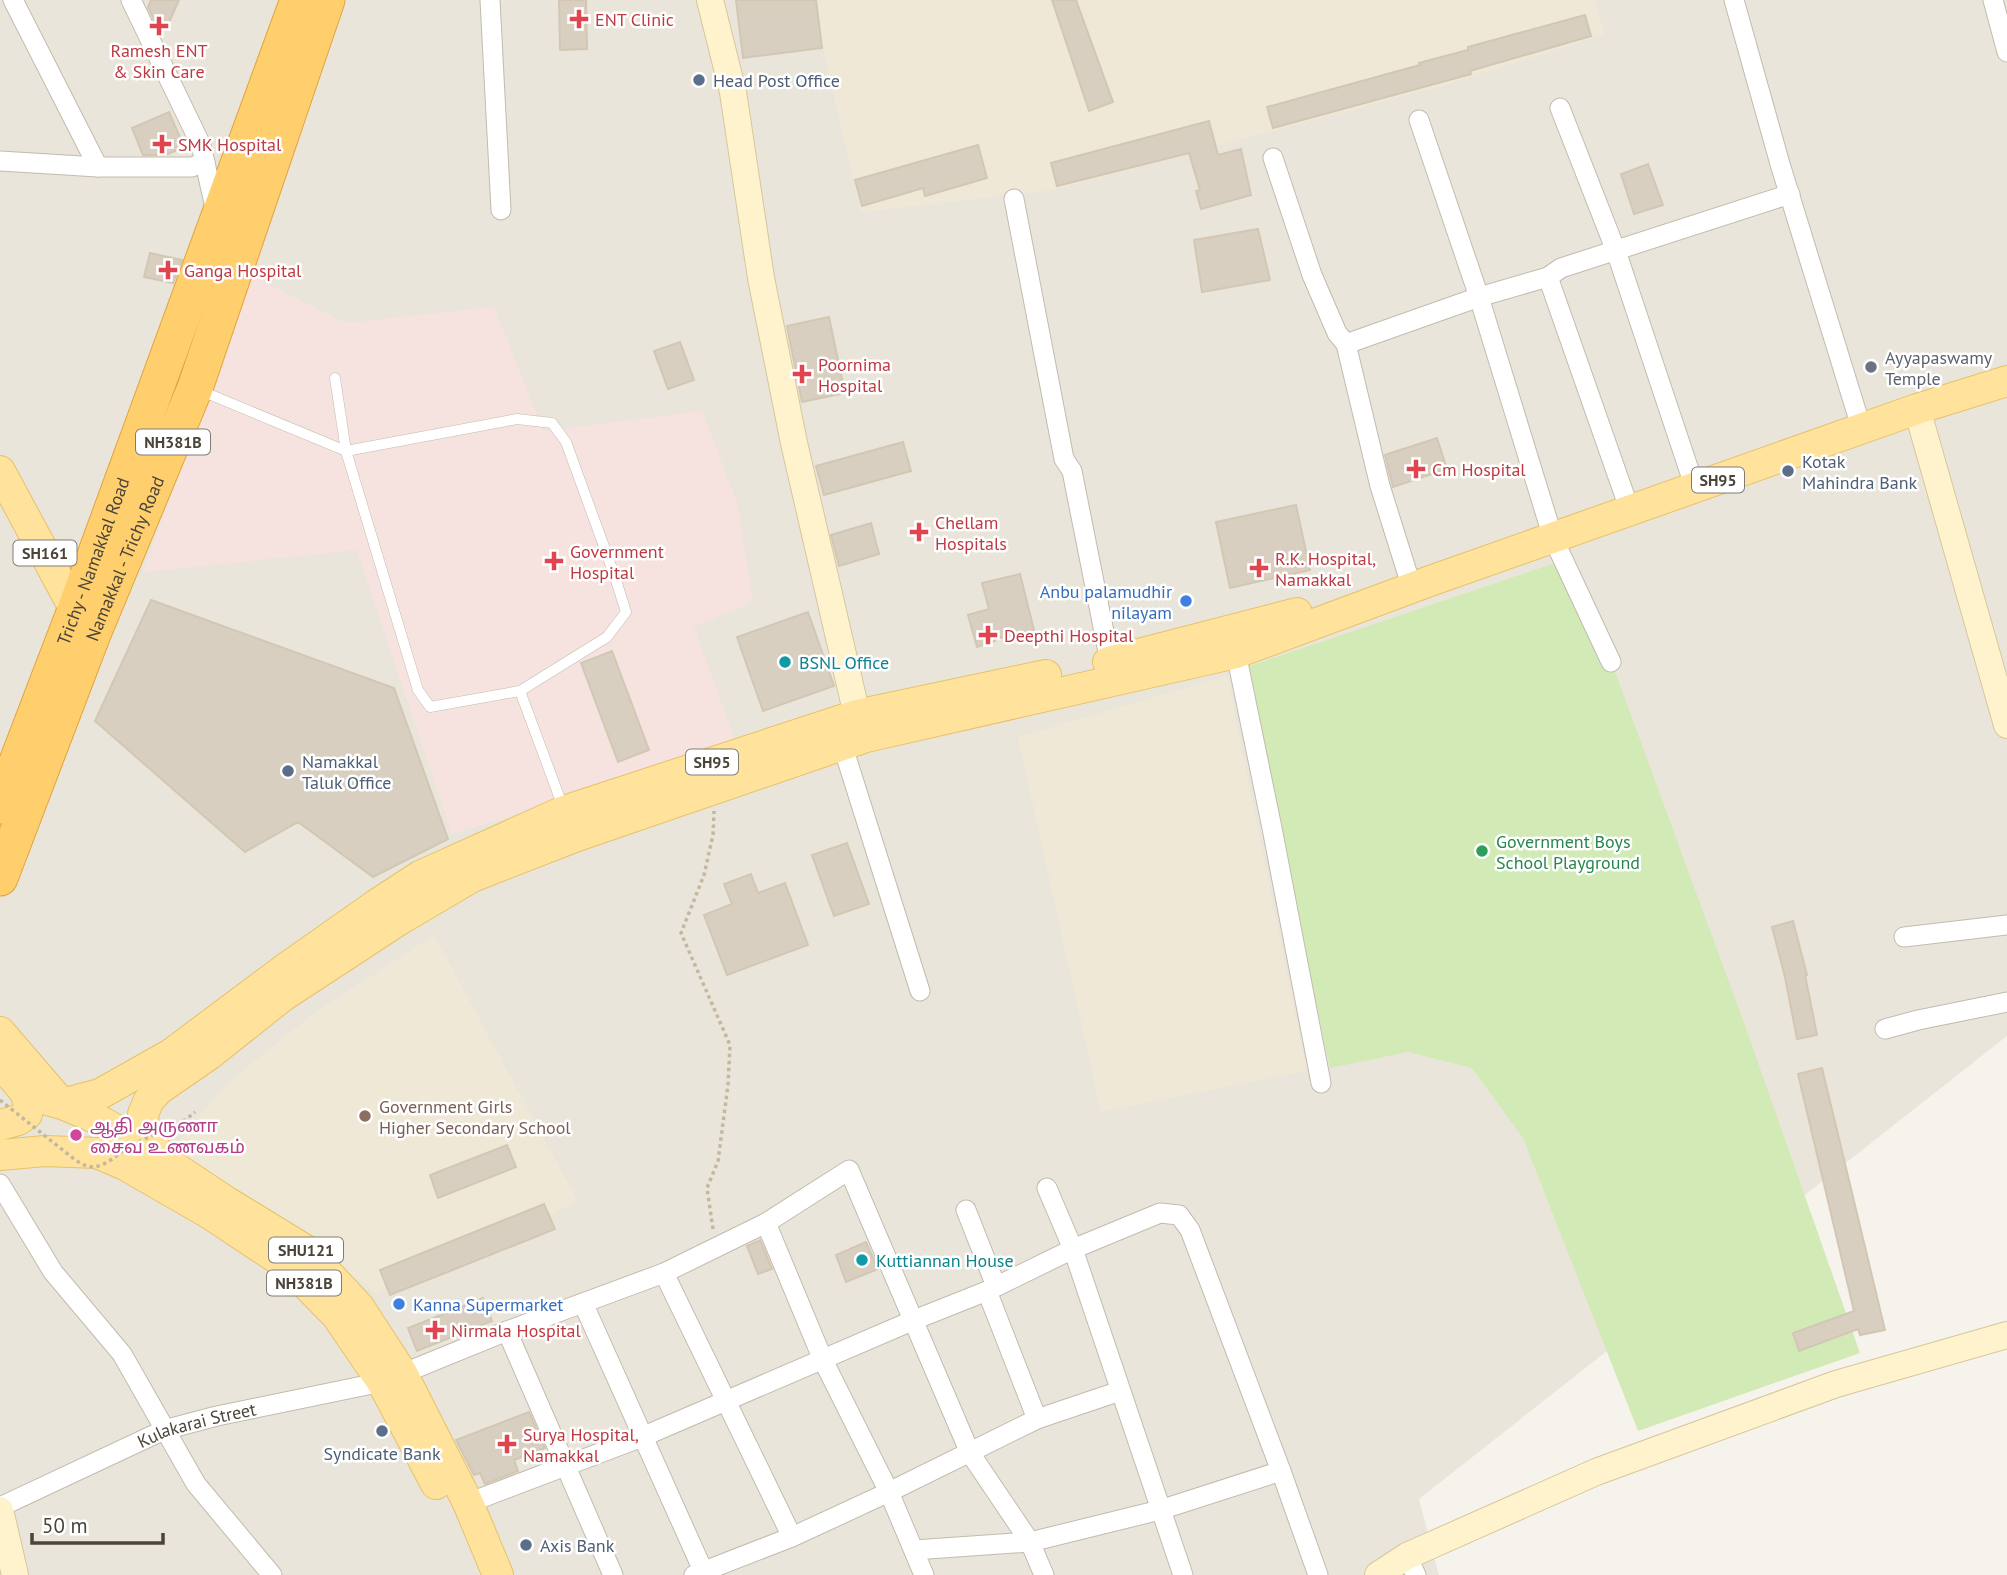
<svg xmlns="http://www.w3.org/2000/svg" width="2007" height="1575" font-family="'PT Sans','Noto Sans Tamil',sans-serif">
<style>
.residential{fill:#eae5da}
.education{fill:#efe8d6}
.medical{fill:#f6e3e0}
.green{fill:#d2eab5}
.building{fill:#d8cfc1;stroke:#d3c7b4;stroke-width:2}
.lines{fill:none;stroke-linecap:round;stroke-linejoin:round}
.lane-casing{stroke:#c2bbae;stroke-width:11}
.street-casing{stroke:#c2bbae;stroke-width:21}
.secondary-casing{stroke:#d6c79b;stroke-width:28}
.primary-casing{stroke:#e6c16a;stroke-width:32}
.highway-casing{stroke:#e0a43c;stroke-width:37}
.path{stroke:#c4b79f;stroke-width:3.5;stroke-dasharray:3.5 3.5;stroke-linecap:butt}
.lane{stroke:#fff;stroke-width:10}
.street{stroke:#fff;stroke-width:19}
.secondary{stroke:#fff3cd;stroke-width:26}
.primary{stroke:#ffe39c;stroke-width:30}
.highway{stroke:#ffcf6e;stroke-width:35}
.path-bridge{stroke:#c4b79f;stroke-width:3.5;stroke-dasharray:3.5 3.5;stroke-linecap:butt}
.health-dot{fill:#e0444e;stroke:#fff;stroke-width:2.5}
.service-dot{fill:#5c6f8a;stroke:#fff;stroke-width:2.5}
.worship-dot{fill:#6b7280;stroke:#fff;stroke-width:2.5}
.shop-dot{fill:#3f7fe0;stroke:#fff;stroke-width:2.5}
.culture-dot{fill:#0f9aa8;stroke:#fff;stroke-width:2.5}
.leisure-dot{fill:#2e9e5b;stroke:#fff;stroke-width:2.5}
.education-dot{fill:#8d6e63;stroke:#fff;stroke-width:2.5}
.hotel-dot{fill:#d1479c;stroke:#fff;stroke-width:2.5}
.labels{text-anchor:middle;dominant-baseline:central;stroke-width:5;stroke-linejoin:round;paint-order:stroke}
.shield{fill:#fff;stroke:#817c74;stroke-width:2}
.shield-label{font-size:16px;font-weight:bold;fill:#4b4439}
.health-label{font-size:18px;fill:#be3a42;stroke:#fff;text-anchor:start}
.service-label{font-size:18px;fill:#4e5e75;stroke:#fff;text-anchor:start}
.worship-label{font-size:18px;fill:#5b616d;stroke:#fff;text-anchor:start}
.street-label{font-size:18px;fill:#4b4439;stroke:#fff}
.shop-label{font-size:18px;fill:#366cbe;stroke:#fff;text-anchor:end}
.culture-label{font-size:18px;fill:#0d838f;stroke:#fff;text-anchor:start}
.leisure-label{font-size:18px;fill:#27864d;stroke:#fff;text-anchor:start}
.education-label{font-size:18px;fill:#785e54;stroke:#fff;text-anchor:start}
.hotel-label{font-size:18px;fill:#b23c85;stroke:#fff;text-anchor:start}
</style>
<rect width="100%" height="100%" fill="#f6f3ec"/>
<path class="residential" d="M0 0H2007V1036L1419 1499 1439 1575H0Z"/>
<path class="education" d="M812 0H1594L1605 34 1441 86 1053 190 861 212Z
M1227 676 1307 1071 1101 1112 1018 737Z
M434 935 578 1202 375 1293 288 1228 191 1176 176 1145 222 1088 309 1017Z"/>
<path class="medical" d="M252 276 345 323 494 307 543 431 702 411 737 502 753 602 694 627 737 746 452 834 357 550 143 572Z"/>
<path class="green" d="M1573 557 1748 1034 1860 1353 1638 1431 1523 1138 1472 1068 1408 1052 1330 1068 1244 668Z"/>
<path class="building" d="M151 0H179L167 27 155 22 148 7Z
M559 0H586L587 49 560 50Z
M736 0H816L822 48 743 58Z
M1052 0H1076L1113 102 1089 111Z
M1585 15 1591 36 1470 71 1471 74 1273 128 1267 107 1420 65 1419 63 1468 50V47Z
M169 112 184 147 166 155H143L132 128Z
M1209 121 1218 155 1241 149 1251 195 1201 209 1196 191 1200 190 1189 153 1057 186 1051 163Z
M978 145 987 178 925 196 923 188 862 206 855 180Z
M1648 164 1663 205 1634 214 1621 174Z
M1258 229 1270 280 1202 292 1194 240Z
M150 253 182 260 173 283 144 277Z
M829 317 845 393 802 402 787 326Z
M680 342 694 380 668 389 654 351Z
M1437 438 1447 469 1393 487 1385 455Z
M903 442 911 471 824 495 816 466Z
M1296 505 1310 570 1230 588 1216 522Z
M871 523 879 554 839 566 831 535Z
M1020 574 1034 630 994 639 995 641 977 647 968 615 989 609 982 583Z
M151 600 394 688 448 839 373 877 298 822 245 852 95 721Z
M808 612 834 686 763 711 737 637Z
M612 651 649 750 618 762 581 663Z
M847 843 869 904 834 916 812 855Z
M751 874 758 893 785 883 808 945 727 975 704 915 732 904 724 884Z
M1793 921 1807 975H1805L1817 1035 1797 1039 1785 977 1772 927Z
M1822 1068 1885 1330 1860 1335 1858 1329 1799 1351 1793 1333 1854 1311 1798 1074Z
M507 1145 516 1167 438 1198 430 1175Z
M544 1204 555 1229 390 1295 380 1270Z
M760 1240 772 1269 758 1274 747 1246Z
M866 1242 878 1269 846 1282 836 1255Z
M483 1298 492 1321 417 1351 408 1328Z
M529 1412 545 1448 514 1460 518 1471 485 1484 480 1473 474 1475 456 1440Z"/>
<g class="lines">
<defs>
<path id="lane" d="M199 390 346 451 517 419 552 423 566 442 614 574 626 612 607 637 520 691 430 707 418 690 346 451 335 378
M520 691 563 807"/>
<g id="street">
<path d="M13 0 98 167"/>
<path d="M131 0 201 145 216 212"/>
<path d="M490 0 501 210"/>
<path d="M1734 0 1780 164 1862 430"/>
<path d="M1993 0 2007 52"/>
<path d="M1560 108 1616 251 1695 488"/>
<path d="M1419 120 1479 297 1553 538 1611 662"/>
<path d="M1273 158 1312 275 1337 333 1346 344 1380 486 1411 585"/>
<path d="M0 161 98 167H192L205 162V164"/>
<path d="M1014 199 1064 459 1072 471 1110 662"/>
<path d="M1548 277 1630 511"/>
<path d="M1346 344 1479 297 1548 277 1561 268 1790 194"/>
<path d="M1236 653 1272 828 1321 1083"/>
<path d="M842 744 920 991"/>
<path d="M1904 937 2007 925"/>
<path d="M1885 1029 1918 1020 2007 1002"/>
<path d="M0 1184 53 1272 122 1354 196 1484 272 1575"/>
<path d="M1047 1188 1073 1249 1183 1575"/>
<path d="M966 1210 996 1286"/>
<path d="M766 1223 823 1360 889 1492 924 1575"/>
<path d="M664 1273 792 1537"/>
<path d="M987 1291 1037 1419"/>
<path d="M583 1303 705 1575"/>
<path d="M507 1331 613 1575"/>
<path d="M468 1503 642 1437 914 1320 987 1291 1073 1249 1160 1213 1179 1215 1190 1230 1281 1471 1318 1575"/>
<path id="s1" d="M0 1507 164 1430 217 1416 382 1382 507 1331 664 1273 766 1223 849 1170 970 1453 1030 1542 1044 1575"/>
<path d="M914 1550 1030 1542 1160 1510 1281 1471"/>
<path d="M1407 1556 1416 1575"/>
<path d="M694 1575 792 1537 889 1492 1037 1419 1120 1391"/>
</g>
<path id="secondary" d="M710 0 733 92 761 278 794 443 857 715 864 732
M1917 409 2007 725
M0 1510 15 1575
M1378 1575 1407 1556 1596 1472 1836 1384 2007 1335"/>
<path id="primary" d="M0 471 75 610 85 623
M1108 662 1297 613
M0 1032 62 1104 91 1116 129 1137 227 1202 307 1251 359 1307 402 1373 468 1503 498 1575
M0 1063 25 1092 44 1099 62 1104 100 1094 171 1054 286 968 377 904 420 876 564 811 857 715 1046 675
M0 1125 18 1120 27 1114 29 1105 25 1092
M0 1155 45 1151 97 1153 125 1165 210 1214 287 1265 337 1316 382 1382 436 1484
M165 1161 152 1144 144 1128 143 1114 149 1100 158 1090 210 1054 283 996 399 920 472 877 577 836 866 737 1236 653 1430 581 1917 409 2007 381"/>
<g id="highway">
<path id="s2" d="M0 806 75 610 298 0"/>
<path id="s3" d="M0 878 93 634 195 388 327 0"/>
</g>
</defs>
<use href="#lane" class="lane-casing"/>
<use href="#street" class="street-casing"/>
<use href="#secondary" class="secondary-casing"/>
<use href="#primary" class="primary-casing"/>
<use href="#highway" class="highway-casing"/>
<path class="path" d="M713 1229 707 1188 718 1161 728 1085 730 1045 681 933 704 875 713 835 714 811"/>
<use href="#lane" class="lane"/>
<use href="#street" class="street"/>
<use href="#secondary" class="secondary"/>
<use href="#primary" class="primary"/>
<use href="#highway" class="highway"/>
<path class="path-bridge" d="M0 1100 74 1159C80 1163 86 1167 94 1167 109 1165 119 1152 132 1145 153 1134 177 1128 195 1112"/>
</g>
<g class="health-dot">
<path d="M575.5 8.5h7v7h7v7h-7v7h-7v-7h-7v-7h7z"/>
<path d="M155.5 15.5h7v7h7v7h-7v7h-7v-7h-7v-7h7z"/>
<path d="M158.5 133.5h7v7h7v7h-7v7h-7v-7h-7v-7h7z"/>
<path d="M164.5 259.5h7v7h7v7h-7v7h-7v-7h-7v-7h7z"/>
<path d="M798.5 363.5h7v7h7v7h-7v7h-7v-7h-7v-7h7z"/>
<path d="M1412.5 458.5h7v7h7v7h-7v7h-7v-7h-7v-7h7z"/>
<path d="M915.5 521.5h7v7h7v7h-7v7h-7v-7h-7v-7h7z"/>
<path d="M550.5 550.5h7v7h7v7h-7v7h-7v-7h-7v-7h7z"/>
<path d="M1255.5 557.5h7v7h7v7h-7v7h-7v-7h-7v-7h7z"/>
<path d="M984.5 624.5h7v7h7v7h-7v7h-7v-7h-7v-7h7z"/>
<path d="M431.5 1319.5h7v7h7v7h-7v7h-7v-7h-7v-7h7z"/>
<path d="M503.5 1433.5h7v7h7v7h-7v7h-7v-7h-7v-7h7z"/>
</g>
<g class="service-dot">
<circle cx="699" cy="80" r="7"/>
<circle cx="1788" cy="471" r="7"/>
<circle cx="288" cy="771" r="7"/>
<circle cx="382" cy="1431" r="7"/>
<circle cx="526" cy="1545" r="7"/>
</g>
<circle class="worship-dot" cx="1871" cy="367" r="7"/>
<g class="shop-dot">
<circle cx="1186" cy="601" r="7"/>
<circle cx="399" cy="1304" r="7"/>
</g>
<g class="culture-dot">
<circle cx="785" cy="662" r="7"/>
<circle cx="862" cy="1260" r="7"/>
</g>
<circle class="leisure-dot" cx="1482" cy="851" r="7"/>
<circle class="education-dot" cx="365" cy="1116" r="7"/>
<circle class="hotel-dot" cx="76" cy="1135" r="7"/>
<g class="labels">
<g class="shield">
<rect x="136" y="429.5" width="74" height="25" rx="5"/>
<rect x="1692" y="467.5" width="52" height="25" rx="5"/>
<rect x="13.5" y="540.5" width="63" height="25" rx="5"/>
<rect x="686" y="749.5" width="52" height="25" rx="5"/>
<rect x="269" y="1237.5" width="74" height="25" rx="5"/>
<rect x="267" y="1270.5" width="74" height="25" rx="5"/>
</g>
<g class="shield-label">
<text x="173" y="442">NH381B</text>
<text x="1718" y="480">SH95</text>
<text x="45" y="553">SH161</text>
<text x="712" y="762">SH95</text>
<text x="306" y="1250">SHU121</text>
<text x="304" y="1283">NH381B</text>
</g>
<g class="health-label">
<text x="595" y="19">ENT Clinic</text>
<text x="159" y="50" text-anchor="middle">Ramesh ENT<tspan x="159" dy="21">&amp; Skin Care</tspan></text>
<text x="178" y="144">SMK Hospital</text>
<text x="184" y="270">Ganga Hospital</text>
<text x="818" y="364">Poornima<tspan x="818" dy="21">Hospital</tspan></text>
<text x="1432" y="469">Cm Hospital</text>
<text x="935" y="522">Chellam<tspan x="935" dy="21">Hospitals</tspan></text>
<text x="570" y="551">Government<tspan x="570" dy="21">Hospital</tspan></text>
<text x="1275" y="558">R.K. Hospital,<tspan x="1275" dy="21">Namakkal</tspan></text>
<text x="1004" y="635">Deepthi Hospital</text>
<text x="451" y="1330">Nirmala Hospital</text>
<text x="523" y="1434">Surya Hospital,<tspan x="523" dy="21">Namakkal</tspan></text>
</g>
<g class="service-label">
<text x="713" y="80">Head Post Office</text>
<text x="1802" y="461">Kotak<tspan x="1802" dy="21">Mahindra Bank</tspan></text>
<text x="302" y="761">Namakkal<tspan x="302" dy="21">Taluk Office</tspan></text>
<text x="382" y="1453" text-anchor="middle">Syndicate Bank</text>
<text x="540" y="1545">Axis Bank</text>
</g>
<g class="worship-label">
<text x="1885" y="357">Ayyapaswamy<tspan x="1885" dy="21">Temple</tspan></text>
</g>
<g class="street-label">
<text stroke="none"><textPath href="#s3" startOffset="343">Namakkal - Trichy Road</textPath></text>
<text stroke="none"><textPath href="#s2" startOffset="262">Trichy - Namakkal Road</textPath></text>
<text stroke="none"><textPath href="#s1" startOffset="214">Kulakarai Street</textPath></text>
</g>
<g class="shop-label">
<text x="1172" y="591">Anbu palamudhir<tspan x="1172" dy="21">nilayam</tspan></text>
<text x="413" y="1304" text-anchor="start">Kanna Supermarket</text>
</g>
<g class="culture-label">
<text x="799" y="662">BSNL Office</text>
<text x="876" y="1260">Kuttiannan House</text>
</g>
<g class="leisure-label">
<text x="1496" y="841">Government Boys<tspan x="1496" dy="21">School Playground</tspan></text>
</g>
<g class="education-label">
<text x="379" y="1106">Government Girls<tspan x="379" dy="21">Higher Secondary School</tspan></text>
</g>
<g class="hotel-label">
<text x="90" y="1125">ஆதி அருணா<tspan x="90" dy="21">சைவ உணவகம்</tspan></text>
</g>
</g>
<path d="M32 1533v10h131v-10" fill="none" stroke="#4b4439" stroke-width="3.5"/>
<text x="42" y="1533" font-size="21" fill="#4b4439" stroke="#ffffff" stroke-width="5" paint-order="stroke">50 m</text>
</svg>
